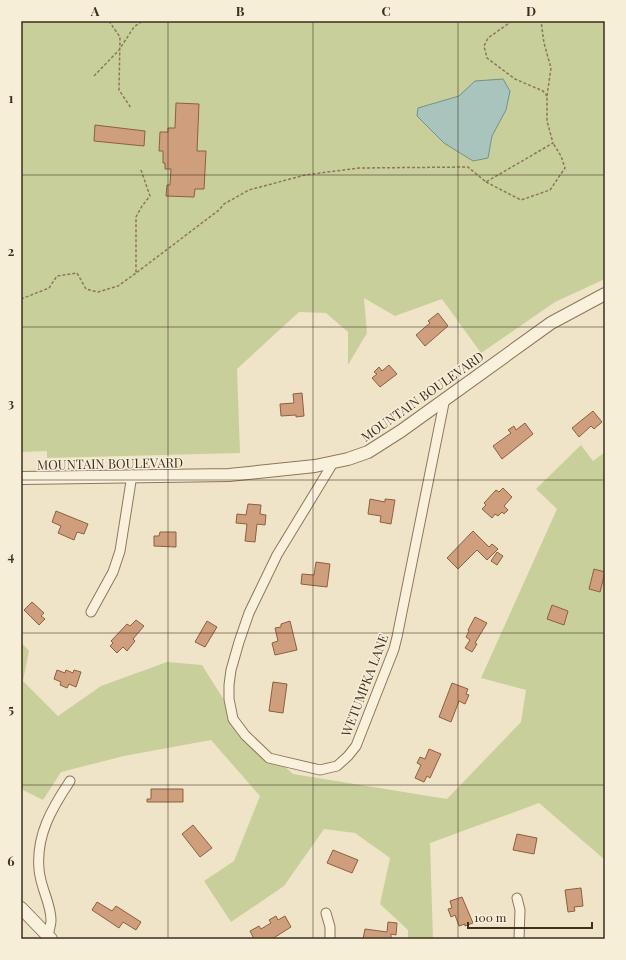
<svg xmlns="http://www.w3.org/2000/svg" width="626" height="960" font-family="'Playfair Display',serif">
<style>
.green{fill:#c9cf9b}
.water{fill:#a9c4bc;stroke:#6f938a}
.building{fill:#cf9f7d;stroke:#8d5f41}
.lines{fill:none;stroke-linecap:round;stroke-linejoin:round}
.minor-casing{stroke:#8d765c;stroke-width:11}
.tertiary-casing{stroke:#8d765c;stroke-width:14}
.path{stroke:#8d765c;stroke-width:1.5;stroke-dasharray:3 2;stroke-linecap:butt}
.minor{stroke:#faf1dc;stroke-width:9}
.tertiary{stroke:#faf1dc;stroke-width:12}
.grid{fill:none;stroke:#3d2e20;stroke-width:1;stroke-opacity:0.55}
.labels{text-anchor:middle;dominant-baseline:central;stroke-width:3;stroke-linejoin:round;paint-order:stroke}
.street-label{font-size:13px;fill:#3d2e20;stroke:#f7eed8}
.neatline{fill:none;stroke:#3d2e20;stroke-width:1.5}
.grid-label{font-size:13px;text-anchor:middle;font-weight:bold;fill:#3d2e20}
</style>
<rect width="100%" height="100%" fill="#f0e4c8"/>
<path class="green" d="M21 21H605V279L555 302 481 353 442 299 395 316 364 298 367 333 348 365V332L326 313 299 312 237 369 240 453 47 458V451L21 452Z
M581 445 593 461 605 452V860L539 803 430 843 433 939H408V930L380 904 390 858 355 833 324 829 284 886 231 922 204 881 234 861 260 796 211 740 124 756 61 772 43 800 21 789V642L29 651 23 681 58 716 101 686 167 662 202 665 241 727 293 774 447 799 521 722 526 690 481 678 557 509 536 489Z"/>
<path class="water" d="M503 79 510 91 506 110 492 136 488 158 473 161 444 143 417 116 418 108 459 96 475 81Z"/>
<path class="building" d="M176 103 199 104 197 151H206L204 189H195L194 197 166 196 167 185H170L171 169H165V163H163V151H159L160 132H168V128H175Z
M95 125 145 131 144 146 94 141Z
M438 313 448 326 425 346 416 335 430 323 428 321Z
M389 365 397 374 380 387 372 378 377 374 374 372 379 367 382 371Z
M302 393 304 416 296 417V415L281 416 280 404 294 403 293 394Z
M593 411 602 422 594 429 591 426 579 437 572 428Z
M525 423 533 434 502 459 493 446 511 433 508 430 514 426 516 430Z
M503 488 512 497 504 506 508 510 504 514 502 512 498 516 495 514 492 518 482 509 486 505 484 503 496 490 499 492Z
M370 499 385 502V499L395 500 391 524 380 522 381 516 368 514Z
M248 504 261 505 260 514 266 515 265 525 257 524 255 542 245 541 247 524 236 523 237 514 246 515Z
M56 511 88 524 84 534 77 532 74 540 58 533 61 526 52 522Z
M473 531 489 547 492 544 498 549 487 560 477 550 458 569 447 558Z
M160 532H176V547L154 546V536H159Z
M497 552 503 556 497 565 491 561Z
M316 562 330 564 327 587 301 584 302 574 314 575Z
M594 569 605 572 600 592 589 589Z
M32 602 44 613 41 616 45 619 39 625 24 610Z
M552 605 568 611 564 625 547 619Z
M475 617 487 623 475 643 477 644 472 652 465 648 470 640 466 637 469 631 468 630Z
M136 620 144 626 133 639 135 641 127 651 123 647 117 653 110 646 113 643 111 641 127 624 130 626Z
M207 621 217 627 205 647 195 642Z
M290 621 297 650 275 655 272 643 278 641 275 628 281 627V624Z
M57 670 65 673 66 670 73 673 74 670 81 672 76 687 69 684 67 688 60 685 61 682 54 679Z
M273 682 287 684 283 713 269 711Z
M452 683 468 689 466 694 469 695 465 704 459 701 451 722 439 717Z
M429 749 441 754 430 778 427 776 424 782 415 778 421 765 417 763 420 757 425 759Z
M151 789H183V802H147V799H151Z
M193 825 212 848 200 857 182 834Z
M517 834 537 838 534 854 513 850Z
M333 850 358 860 352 873 327 863Z
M581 888 583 906 574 907 575 911 568 912 565 890Z
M462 897 473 923 465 926V924L459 926 455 915 451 917 448 909 452 908 450 901Z
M97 902 112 911 116 906 141 922 136 930 123 922 119 928 92 910Z
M276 916 278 920 285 916 291 927 272 939H254L250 931 259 926 261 929 271 923 269 920Z
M388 922 397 923 396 935 391 934V939H363L365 929 387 932Z"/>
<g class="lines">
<defs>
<path id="minor" d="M333 463 277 555 249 613 239 642 231 670 229 685V699L233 719 245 735 269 758 320 770 337 766 348 756 356 746 394 649 397 637 445 398
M91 612 113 572 120 551 132 475
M517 898 520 910 519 939
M326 913 330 927V939
M48 935C49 931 51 925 51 920 51 903 40 887 39 869 36 835 52 808 70 781"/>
<path id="tertiary" d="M21 478 229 475 315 466 348 459 368 452 401 431 551 323 605 294
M21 908 51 939"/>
</defs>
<use href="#minor" class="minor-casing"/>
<use href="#tertiary" class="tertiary-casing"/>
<path class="path" d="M109 21 120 37 119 90 131 108
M512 21 488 38 484 46 487 58 515 79 543 91 547 96
M94 76 119 50 134 27 142 21
M141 170 150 196 142 206 136 217V273L219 210 224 204 249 190 305 175 359 168 468 167 486 182 553 143 547 121V96L551 68 544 43 541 21
M486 182 521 200 550 190 565 168 561 156 553 143
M21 299 49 288 57 276 77 273 86 289 98 292 118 286 136 273"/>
<use href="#minor" class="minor"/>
<use href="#tertiary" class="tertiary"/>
</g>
<path class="grid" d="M168 21V939M313 21V939M458 21V939M21 175H605M21 327H605M21 480H605M21 633H605M21 785H605"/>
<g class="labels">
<g class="street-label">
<text transform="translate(422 396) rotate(-35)">MOUNTAIN BOULEVARD</text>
<text transform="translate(110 463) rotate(-1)">MOUNTAIN BOULEVARD</text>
<text transform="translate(364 685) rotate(-69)">WETUMPKA LANE</text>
</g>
</g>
<rect width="626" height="960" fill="none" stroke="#f7eed8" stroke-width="44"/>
<path d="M468 922v6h124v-6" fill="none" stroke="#3d2e20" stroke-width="2"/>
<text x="474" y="922" font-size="12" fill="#3d2e20" stroke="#f7eed8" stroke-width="3" paint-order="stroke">100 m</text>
<rect x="22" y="22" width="582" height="916" class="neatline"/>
<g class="grid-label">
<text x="95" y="16">A</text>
<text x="240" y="16">B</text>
<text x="386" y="16">C</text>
<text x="531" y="16">D</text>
<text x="11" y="103">1</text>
<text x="11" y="256">2</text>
<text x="11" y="408">3</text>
<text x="11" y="561">4</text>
<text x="11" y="714">5</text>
<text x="11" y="866">6</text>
</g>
</svg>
